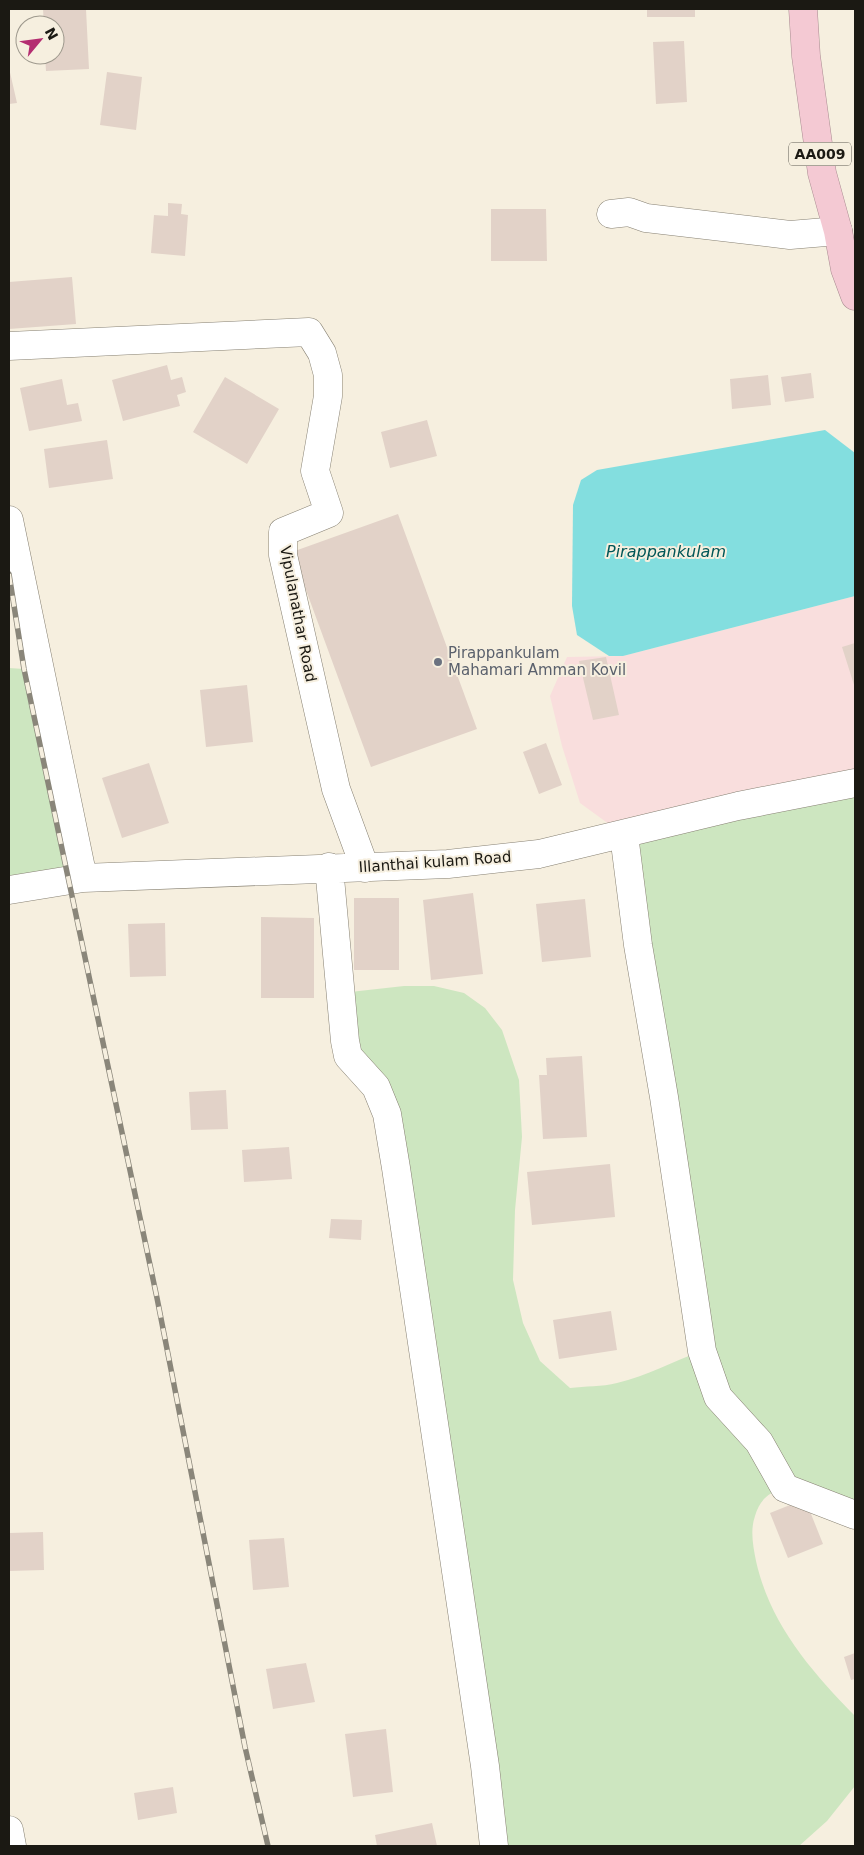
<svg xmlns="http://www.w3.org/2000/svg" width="864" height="1855" font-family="'DejaVu Sans',sans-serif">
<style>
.commercial{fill:#f9dedd}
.green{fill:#cde6c0}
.water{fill:#83dedf}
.building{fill:#e2d2c8}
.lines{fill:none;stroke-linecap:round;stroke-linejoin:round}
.street-casing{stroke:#878173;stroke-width:29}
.highway-casing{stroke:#a88b90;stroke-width:29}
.street{stroke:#fff;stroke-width:28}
.highway{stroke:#f4c9d3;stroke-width:28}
.rail-casing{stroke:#8a867a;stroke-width:5.5}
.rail{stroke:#f6efdf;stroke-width:4;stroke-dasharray:11;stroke-linecap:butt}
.worship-dot{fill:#6b7280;stroke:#f6efdf;stroke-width:2}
.labels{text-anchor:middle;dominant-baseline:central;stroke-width:4;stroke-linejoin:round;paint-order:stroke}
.shield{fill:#f6efdf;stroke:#5d5950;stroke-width:1}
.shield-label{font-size:14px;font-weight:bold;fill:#1b1913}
.street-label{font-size:15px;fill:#1b1913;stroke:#f6efdf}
.worship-label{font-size:15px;fill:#5b616d;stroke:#f6efdf;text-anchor:start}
.water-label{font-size:16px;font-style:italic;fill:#005657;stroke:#f6efdf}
</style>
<rect width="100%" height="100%" fill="#f6efdf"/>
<path class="commercial" d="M855 596V783L624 835 580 803 562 746 550 696 567 657 623 656Z"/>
<path class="green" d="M9 668 24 669 69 880 9 890Z
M855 783V1515C844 1511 790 1488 784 1489 768 1491 759 1502 755 1516 750 1530 753 1546 756 1561 770 1624 811 1671 855 1716V1786L827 1821 799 1846H494L396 1168 359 1068 341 993 404 986H434L464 993 485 1008 502 1030 519 1080 522 1137 515 1210 513 1280 523 1323 540 1361 570 1388C585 1386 602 1387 617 1383 647 1376 673 1361 702 1351L624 835Z"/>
<path class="water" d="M825 430 855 453V596L623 656H609L577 635 572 606 573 505 581 480 597 470Z"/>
<path class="building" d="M43 9H86L89 69 46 71 45 55H55V25H44Z
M647 9H695V17H647Z
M684 41 687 102 656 104 653 42Z
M9 68 17 103 9 104Z
M107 72 142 77 136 130 100 125Z
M168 203 182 204 181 214 188 215 185 256 151 253 154 215 168 216Z
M491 209H546L547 261H491Z
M72 277 76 324 9 329V282Z
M167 365 171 380 182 377 186 392 177 395 180 406 123 421 112 380Z
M811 373 814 398 785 402 781 377Z
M768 375 771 405 732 409 730 379Z
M225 377 279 409 247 464 193 432Z
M62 379 67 405 78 403 82 421 29 431 20 388Z
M427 420 437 456 390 468 381 432Z
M107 440 113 479 49 488 44 449Z
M398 514 477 729 371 767 292 552Z
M855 643V688L842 647Z
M606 657 619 715 593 720 579 661Z
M247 685 253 742 206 747 200 690Z
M546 743 562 785 539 794 523 752Z
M149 763 169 823 122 838 102 778Z
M473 893 483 974 431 980 423 900Z
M354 898H399V970H354Z
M585 899 591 957 542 962 536 904Z
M261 917 314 918V998H261Z
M165 923 166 976 130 977 128 924Z
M582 1056 587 1137 543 1139 539 1075H547L546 1058Z
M226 1090 228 1129 191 1130 189 1092Z
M289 1147 292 1179 244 1182 242 1150Z
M610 1164 615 1217 532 1225 527 1172Z
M331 1219 362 1220 361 1240 329 1238Z
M611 1311 617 1350 559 1359 553 1320Z
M805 1499 823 1544 788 1558 770 1513Z
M43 1532 44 1570 9 1571V1533Z
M284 1538 289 1587 253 1590 249 1540Z
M855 1653V1679L851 1680 844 1657Z
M306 1663 315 1702 273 1709 266 1669Z
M386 1729 393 1792 353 1797 345 1734Z
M173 1787 177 1813 138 1820 134 1793Z
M432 1823 437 1846H377L375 1835Z"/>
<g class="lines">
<defs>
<path id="street" d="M611 214 629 212 646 218 790 235 838 231
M9 346 309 332 322 353 328 375V396L315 471 329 513 283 532V555L336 789 365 868
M9 520 83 878
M624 835 638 945 664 1097 702 1351 718 1397 759 1442 785 1488 855 1515
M329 867 345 1041 348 1056 376 1087 387 1114 396 1168 485 1766 494 1846
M9 890 83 878 448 864 539 854 738 806 855 783
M9 1830 12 1846"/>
<path id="highway" d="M803 9 806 56 822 173 838 231 845 269 855 296"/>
</defs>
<use href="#street" class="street-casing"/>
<use href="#highway" class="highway-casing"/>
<use href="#street" class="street"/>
<use href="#highway" class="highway"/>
<defs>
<path id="rail" d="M9 574 24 669 157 1298 245 1747 268 1846"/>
</defs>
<use href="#rail" class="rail-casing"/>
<use href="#rail" class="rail"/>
</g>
<circle class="worship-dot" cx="438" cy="662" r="5"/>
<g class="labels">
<rect class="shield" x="789" y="142.5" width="62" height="23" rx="4"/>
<g class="shield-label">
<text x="820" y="154">AA009</text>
</g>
<g class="street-label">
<text transform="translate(298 614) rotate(79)">Vipulanathar Road</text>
<text transform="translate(435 862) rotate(-4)">Illanthai kulam Road</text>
</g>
<g class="worship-label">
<text x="448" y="653">Pirappankulam<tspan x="448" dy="17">Mahamari Amman Kovil</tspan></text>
</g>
<g class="water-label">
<text x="666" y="551">Pirappankulam</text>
</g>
</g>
<rect width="864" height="1855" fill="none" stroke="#1b1913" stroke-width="20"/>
<g transform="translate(40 40) rotate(61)"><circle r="24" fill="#f6efdf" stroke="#9e998d"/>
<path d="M0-4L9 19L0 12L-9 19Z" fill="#b42d70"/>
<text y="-8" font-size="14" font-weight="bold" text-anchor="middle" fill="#1b1913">N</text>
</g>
</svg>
